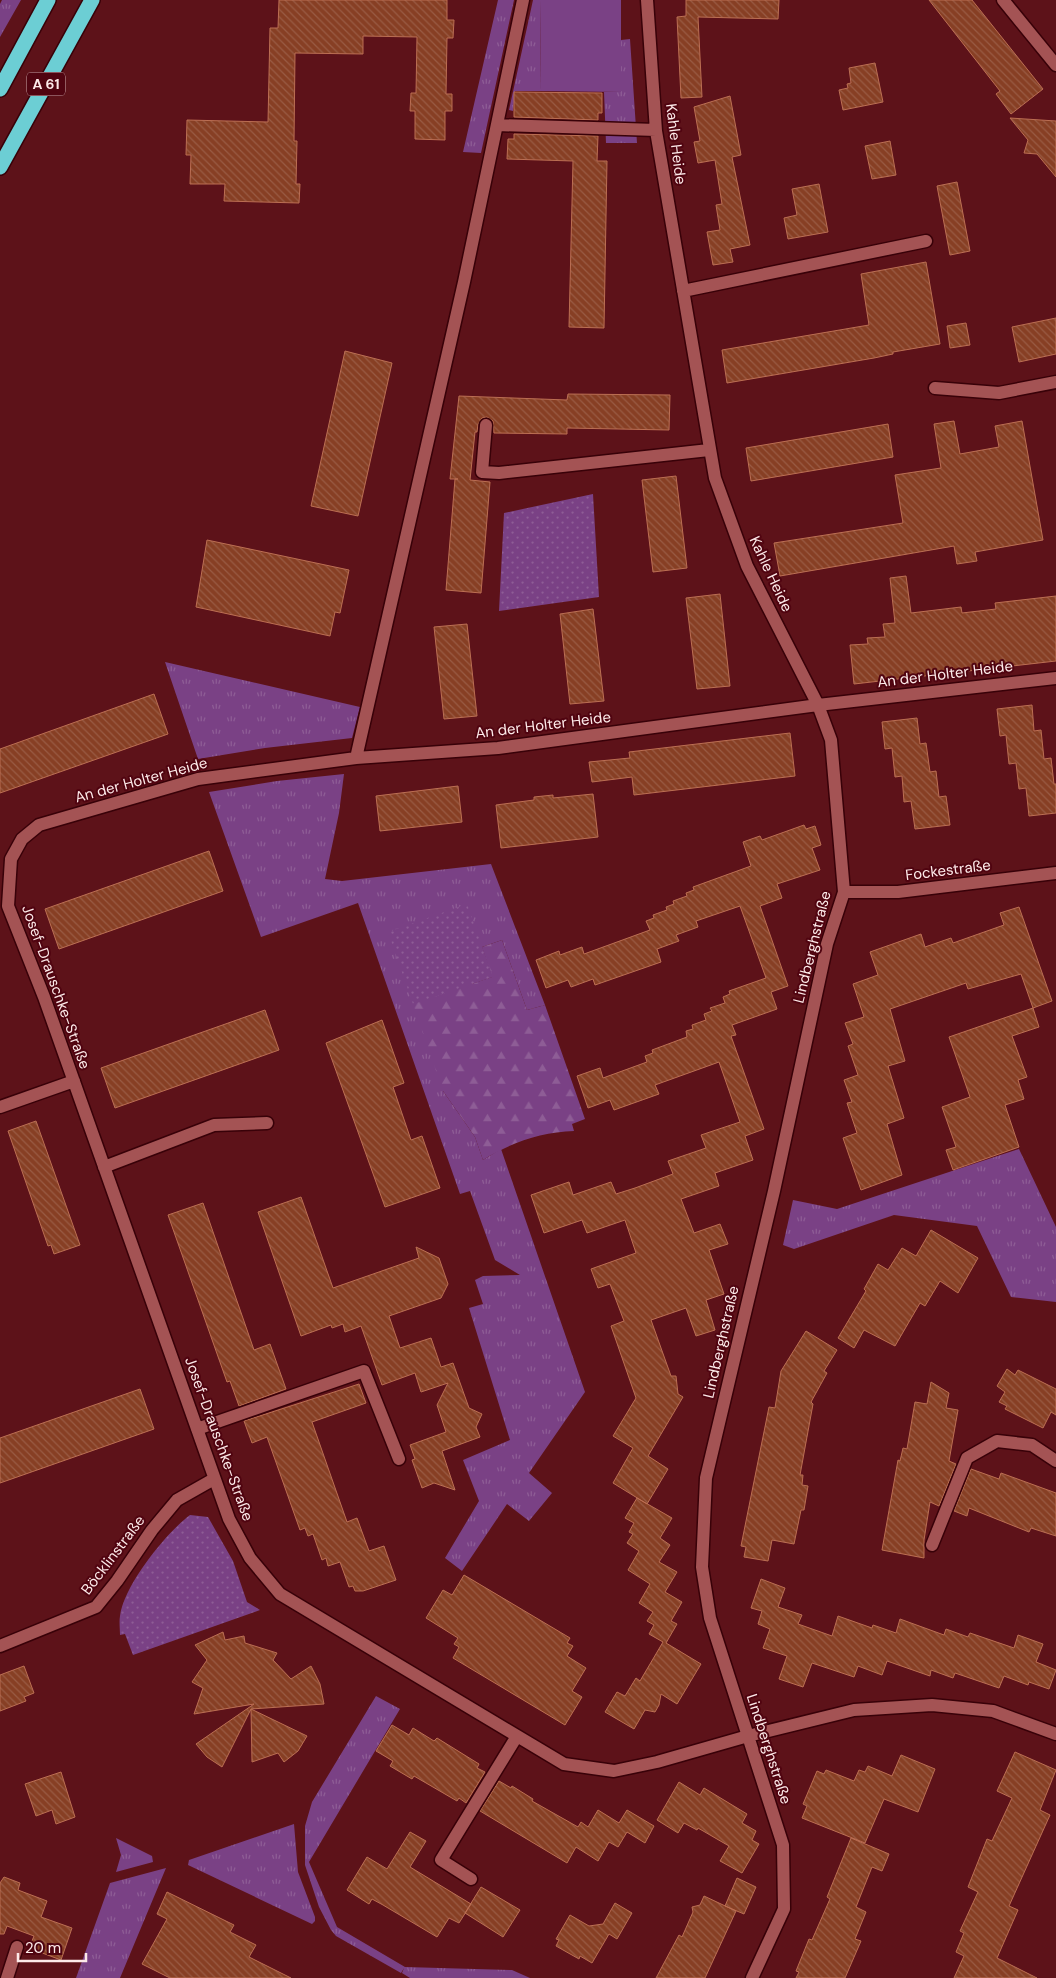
<svg xmlns="http://www.w3.org/2000/svg" width="1056" height="1978" font-family="'DM Sans',sans-serif">
<style>
.grass{fill:url(#grass-tufts)}
.forest{fill:url(#forest-firs)}
.park{fill:url(#park-dots)}
.garden{fill:#7a4185}
.building{fill:url(#building-back-hatch);stroke:#bc6f53}
.lines{fill:none;stroke-linecap:round;stroke-linejoin:round}
.minor-casing{stroke:#380108;stroke-width:15}
.highway-casing{stroke:#380108;stroke-width:18}
.minor{stroke:#a45354;stroke-width:12}
.highway{stroke:#6cced4;stroke-width:15}
.labels{text-anchor:middle;dominant-baseline:central;stroke-width:4;stroke-linejoin:round;paint-order:stroke}
.shield{fill:#500410;stroke:#c9a5a8;stroke-width:1}
.shield-label{font-size:14px;font-weight:bold;fill:#fdeae9}
.street-label{font-size:15px;fill:#fdeae9;stroke:#500410}
</style>
<defs>
<pattern id="grass-tufts" width="24" height="20" patternUnits="userSpaceOnUse" patternTransform="scale(1.25)"><rect width="24" height="20" fill="#7a4185"/><path d="M3 7l-1-3M5 7V3M7 7l1-3M15 17l-1-3M17 17v-4M19 17l1-3" fill="none" stroke="#8e5d96"/></pattern>
<pattern id="forest-firs" width="22" height="20" patternUnits="userSpaceOnUse" patternTransform="scale(1.25)"><rect width="22" height="20" fill="#7a4185"/><path d="M5 1l3.5 6h-7zM16 11l3.5 6h-7z" fill="#8e5d96"/></pattern>
<pattern id="park-dots" width="8" height="8" patternUnits="userSpaceOnUse" patternTransform="scale(1.25)"><rect width="8" height="8" fill="#7a4185"/><path d="M2 2h.1M6 6h.1" fill="none" stroke="#8e5d96" stroke-width="1.8" stroke-linecap="round"/></pattern>
<pattern id="building-back-hatch" width="6" height="6" patternUnits="userSpaceOnUse" patternTransform="scale(1.25)"><rect width="6" height="6" fill="#873f24"/><path d="M-1 5l2 2M0 0l6 6M5-1l2 2" fill="none" stroke="#995b44"/></pattern>
</defs>
<rect width="100%" height="100%" fill="#5d1219"/>
<path class="grass" d="M2 0H21L0 37V4Z
M498 0H514L481 153 463 152Z
M533 0H541L540 91H515L513 111 509 110Z
M630 39 637 143H606L604 92H621V40Z
M165 662 360 707 352 738 265 748 198 759Z
M344 774 339 813 325 879 342 881 491 864 545 1005 527 1010 502 940 482 947 443 1091 475 1137 483 1160 501 1149 585 1392 529 1473 552 1493 529 1521 507 1504 462 1571 445 1558 479 1501 463 1460 510 1440 469 1308 483 1304 475 1280 483 1276 520 1275 495 1260 470 1191 460 1194 358 903 261 937 209 792 277 781Z
M1019 1149 1056 1227V1302L1011 1297 977 1226 894 1215 794 1249 783 1245 793 1200 837 1209Z
M376 1696 400 1709 309 1862 337 1927 405 1967 512 1970 530 1978H410L402 1973 404 1968 401 1973 336 1936 331 1930 319 1907 305 1865V1826L312 1802Z
M294 1824 298 1872 315 1917V1921L312 1924 188 1865 189 1860Z
M116 1838 152 1856 153 1862 116 1872 121 1855Z
M166 1868 120 1978H76L110 1883Z"/>
<path class="forest" d="M502 940 527 1010 545 1005 585 1119 572 1124 574 1131C541 1132 510 1143 483 1160L475 1137 443 1091 413 1004 492 977 482 947Z"/>
<path class="park" d="M593 494 599 597 499 611 504 513Z
M467 904 493 977 413 1004 388 932Z
M190 1515 208 1517 233 1561 247 1602 260 1610 133 1655 125 1634 120 1635C120 1629 119 1622 120 1616 124 1585 166 1533 190 1515Z"/>
<path class="garden" d="M541 0H621V92L540 91Z"/>
<path class="building" d="M279 0H447V20H454L453 38H447L446 94H452V111H445V140L415 139V111H410L411 93H416L417 37 363 36V54L295 53 294 141H297L296 184H300L299 203 224 201 225 184H190L191 155H186L187 120 268 122 270 28H278Z
M686 0H779L778 19 698 17 702 97 681 98 677 17 686 16Z
M929 0H972L1043 89 1011 114 996 94 1000 91Z
M875 63 883 102 843 110 839 90 848 88 847 84 851 83 849 68Z
M514 92 602 93V113H598V120L514 117Z
M730 96 741 155 732 157 750 245 730 249 733 262 713 265 707 232 720 230 716 205 722 204 715 160 698 163 694 142 700 141 694 107Z
M1010 118 1056 121V177L1037 154 1024 153 1028 140Z
M514 134 598 136 597 161H607L604 328 569 327 573 161 507 159 508 139H514Z
M890 141 896 175 872 179 865 146Z
M957 182 970 251 950 255 937 186Z
M819 184 828 232 788 239 784 218 797 215 792 189Z
M926 262 940 344 893 352V354L874 358 727 383 722 350 869 325 861 274Z
M1056 318V354L1019 362 1012 327Z
M966 323 970 345 950 348 947 326Z
M345 351 392 363 358 516 311 506Z
M568 394 670 395 669 430 567 428V434L494 433 493 421 487 417 482 418 478 424 477 432H475L470 480 490 482 481 593 446 590 455 479H458H450L459 396 567 400Z
M954 421 960 454 999 447 995 426 1022 421 1043 540 975 552 977 561 957 564 954 546 780 576 774 543 903 523 895 475 941 468 934 424Z
M888 424 893 457 751 481 746 448Z
M676 476 687 568 653 572 642 480Z
M207 540 349 570 340 613 335 612 330 636 196 607Z
M906 576 911 613 961 607 962 613 996 609 995 603 1056 596V661L854 684 850 645 868 644 867 638 885 637 883 624 895 623 890 578Z
M720 594 730 686 697 689 686 598Z
M593 609 604 701 570 704 560 614Z
M467 624 477 716 444 719 434 627Z
M154 694 168 734 0 793V749Z
M1032 705 1034 731 1041 730 1044 759 1051 758 1054 784H1056V813L1029 816 1026 788 1019 789 1016 763 1009 764 1006 735 1000 736 997 709Z
M917 718 920 744 926 743 930 772 936 771 939 797 946 796 950 825 915 829 911 801 904 802 902 776 895 777 892 748 885 749 882 722Z
M790 733 795 776 634 795 632 777 592 782 589 762 630 758 629 752Z
M458 786 462 822 380 831 376 796Z
M593 794 598 837 501 848 496 805 534 800V797L553 795V798Z
M804 825 806 829 815 826 821 845 812 848 820 870 777 884 782 898 760 906 788 986 771 992 777 1009 732 1025 736 1035 731 1036 764 1129 745 1136 753 1160 715 1173 719 1186 681 1199 694 1233 720 1224 728 1244 709 1250 724 1294 706 1300 715 1330 696 1336 686 1308 651 1320 671 1376H676L678 1394 683 1397 648 1456 668 1469 647 1504 613 1483 633 1448 613 1436 636 1398 611 1326 624 1321 610 1284 598 1288 591 1269 636 1253 625 1220 587 1233 582 1220 544 1233 531 1195 569 1182 573 1195 611 1182 616 1194 635 1188 673 1174 668 1161 706 1148 701 1135 740 1122 719 1062 655 1085 659 1094 614 1110 610 1100 588 1108 577 1076 600 1068 603 1078 647 1062 645 1056 653 1053 652 1050 687 1037 686 1031 693 1029 692 1025 706 1020 704 1014 712 1011 710 1008 725 1003 723 997 730 994 729 991 766 978 740 906 696 921 698 927 676 935 679 941 657 949 661 962 595 985 593 979 571 987 568 980 546 988 536 960 559 951 560 955 582 947 584 954 650 930 646 921 654 918 653 915 667 910 666 907 674 904 673 901 687 896 686 893 694 890 693 887 751 866 743 842 760 836 762 840Z
M209 851 223 891 59 949 45 909Z
M1019 907 1052 1001 1033 1008 1021 974 968 989 966 983 890 1009 905 1061 888 1066 904 1118 887 1124 902 1175 861 1190 843 1138 857 1133 847 1103 852 1102 844 1080 858 1075 848 1046 853 1044 845 1023 864 1017 853 984 878 975 870 952 921 934 925 947 951 938 953 943 1004 925 1000 913Z
M1033 1008 1039 1027 1012 1036 1027 1077 1018 1080 1024 1099 1005 1105 1019 1147 953 1170 946 1150 956 1147 942 1107 970 1097 949 1037Z
M265 1010 279 1050 115 1108 101 1068Z
M382 1020 404 1083 393 1087 411 1140 422 1136 440 1188 385 1207 326 1043Z
M36 1121 80 1245 54 1254 51 1245 48 1246 8 1131Z
M301 1197 333 1288 419 1258 416 1247 439 1258 448 1284 441 1298 389 1316 400 1348 431 1338 441 1367 453 1363 469 1408 482 1414 476 1427 480 1437 442 1451 455 1490 434 1483 422 1488 412 1460 415 1459 410 1445 446 1432 437 1405 448 1383 421 1392 415 1373 382 1385 361 1326 345 1332 343 1324 332 1328 331 1325 301 1336 258 1212Z
M203 1203 254 1350 270 1344 286 1389 239 1406 230 1381 227 1382 168 1215Z
M931 1230 978 1258 958 1293 940 1281 925 1306 920 1303 895 1346 864 1330 854 1348 838 1338 866 1291 864 1289 878 1264 888 1270 902 1248 916 1256Z
M806 1331 837 1350 824 1371 827 1373 811 1402 813 1404 800 1475H803L802 1485 808 1486 804 1510H801L794 1544 772 1540 768 1561 744 1557 746 1547 741 1546 769 1407 775 1408 781 1371Z
M1007 1369 1015 1375 1018 1370 1056 1389V1415L1051 1412 1043 1428 1005 1409 1007 1406 999 1402 1005 1392 997 1386Z
M931 1382 949 1393 946 1408 958 1410 949 1461 956 1464 939 1506 930 1502 924 1540V1558L882 1550 898 1460 900 1461 903 1448 907 1449 915 1402 927 1404Z
M359 1384 366 1403 312 1422 347 1522 357 1518 369 1551 384 1546 396 1580 363 1591H355L353 1586 349 1587 340 1562 328 1566 326 1558 322 1560 313 1534 308 1536 305 1528 300 1530 267 1437 252 1443 244 1421Z
M140 1389 154 1429 0 1483V1438Z
M971 1469 999 1479 1001 1473 1056 1493V1536L1031 1528 1029 1532 969 1508 967 1516 954 1511Z
M637 1498 672 1518 660 1538 670 1545 659 1562 677 1572 665 1592 682 1602 671 1621 677 1624 666 1643 701 1664 677 1704 661 1694 659 1705 655 1712 645 1710 634 1729 605 1712 617 1692 625 1696 636 1678 640 1681 663 1642 649 1634 654 1625 647 1621 653 1612 639 1603 650 1584 628 1570 639 1551 627 1543 633 1534 629 1532 634 1523 625 1518Z
M464 1575 570 1638 567 1643 573 1646 567 1656 586 1668 572 1691 582 1697 565 1725 453 1658 459 1647 454 1644 458 1638 426 1618 443 1590 452 1595Z
M761 1579 785 1588 778 1607 802 1615 798 1624 832 1636 838 1616 872 1628 873 1625 896 1633 900 1619 944 1635 946 1629 968 1637 970 1633 1014 1648 1018 1635 1043 1644 1036 1662 1056 1670 1049 1689 1029 1682 1028 1685 1004 1676 999 1688 955 1673 953 1678 931 1670 930 1676 887 1661 882 1675 858 1666 854 1677 812 1663 803 1687 779 1679 787 1656 763 1648 770 1629 758 1624 762 1611 751 1608Z
M223 1632 225 1640 244 1636 245 1643 277 1653 273 1660 291 1679 311 1666 320 1684 324 1704 251 1709 307 1736 298 1751 284 1762 278 1753 252 1762 251 1709 222 1767 207 1757 196 1744 254 1704 194 1714 203 1688 192 1682 207 1660 195 1645Z
M24 1666 34 1693 24 1697 26 1701 0 1711V1675Z
M392 1725 409 1735 413 1728 434 1741 437 1738 479 1764 477 1768 485 1772 466 1803 459 1798 457 1801 414 1776 412 1779 390 1766 393 1761 376 1751Z
M1015 1752 1056 1770 1040 1810 1050 1815 1009 1906 1018 1910 997 1958 1037 1978H954L964 1956 956 1952 964 1933 960 1931 978 1892 968 1887 987 1839 992 1841 1012 1798 997 1791Z
M901 1755 935 1769 918 1812 884 1799 865 1843 802 1818 807 1806 803 1804 817 1771 824 1774 826 1770 854 1781 859 1770 865 1772 868 1766 892 1776Z
M61 1772 75 1817 56 1824 52 1810 36 1816 25 1784Z
M499 1781 511 1788 512 1786 533 1799 532 1801 578 1827 581 1822 588 1827 598 1810 619 1823 627 1810 654 1826 645 1843 627 1832 618 1847 609 1842 598 1861 576 1847 567 1863 480 1811Z
M679 1782 700 1795 704 1788 747 1814 742 1823 756 1831 752 1840 759 1844 742 1873 720 1861 729 1846 698 1828 697 1830 684 1823 678 1833 657 1820Z
M410 1832 426 1841 410 1867 471 1904 459 1923 449 1918 437 1937 383 1905 372 1899 369 1904 347 1890 367 1857 387 1869Z
M851 1838 889 1854 882 1871 872 1867 856 1907 866 1912 855 1939 861 1941 845 1978H796L799 1972 796 1971 809 1939 812 1940 830 1899 827 1897Z
M4 1877 20 1883 18 1890 47 1901 41 1917 72 1928 61 1960 29 1948 34 1936 7 1926 4 1934H0V1883Z
M737 1878 756 1887 744 1914 725 1906Z
M481 1887 520 1910 503 1937 465 1913Z
M167 1892 234 1925 230 1932 256 1945 249 1957 291 1978H170L142 1964 167 1919 157 1914Z
M704 1896 736 1911 705 1978H656L679 1935 682 1937 693 1912 692 1907 700 1905Z
M615 1903 632 1913 617 1939 609 1934 592 1963 580 1956 579 1959 556 1946 559 1940 556 1939 570 1915 589 1926 603 1924Z"/>
<g class="lines">
<defs>
<path id="minor" d="M647 0 656 131 715 478 747 566 818 705 831 740 844 892 827 944 774 1191 706 1478 702 1567 710 1618 783 1845 784 1909 752 1978
M1003 0 1056 65
M497 125 656 130
M683 291 926 241
M935 388 999 393 1056 382
M486 425 482 472 499 473 709 450
M1056 678 818 705 498 748 356 758 198 779 39 825 22 839 11 859 8 906 44 997 229 1519 250 1558 280 1594 564 1764 614 1771 657 1762 748 1736 854 1710 932 1705 993 1711 1056 1734
M356 758 464 282 523 0
M844 892H898L1056 873
M0 1107 74 1081
M104 1167 214 1125 267 1123
M197 1429 364 1371 399 1459
M932 1545 967 1458 997 1441 1032 1445 1056 1461
M0 1646 96 1607 117 1581 152 1530 177 1500 214 1479
M471 1879 441 1860 517 1736
M7 1978 17 1947"/>
<path id="highway" d="M0 89 48 0
M0 167 92 0"/>
</defs>
<use href="#minor" class="minor-casing"/>
<use href="#highway" class="highway-casing"/>
<use href="#minor" class="minor"/>
<use href="#highway" class="highway"/>
</g>
<g class="labels">
<rect class="shield" x="27" y="72.5" width="38" height="23" rx="4"/>
<g class="shield-label">
<text x="46" y="84">A 61</text>
</g>
<g class="street-label">
<text transform="translate(676 144) rotate(83)">Kahle Heide</text>
<text transform="translate(771 574) rotate(65)">Kahle Heide</text>
<text transform="translate(945 674) rotate(-7)">An der Holter Heide</text>
<text transform="translate(543 725) rotate(-7)">An der Holter Heide</text>
<text transform="translate(141 780) rotate(-15)">An der Holter Heide</text>
<text transform="translate(948 870) rotate(-7)">Fockestraße</text>
<text transform="translate(812 947) rotate(-76)">Lindberghstraße</text>
<text transform="translate(56 987) rotate(70)">Josef-Drauschke-Straße</text>
<text transform="translate(721 1342) rotate(-77)">Lindberghstraße</text>
<text transform="translate(219 1439) rotate(70)">Josef-Drauschke-Straße</text>
<text transform="translate(113 1555) rotate(-53)">Böcklinstraße</text>
<text transform="translate(769 1749) rotate(72)">Lindberghstraße</text>
</g>
</g>
<path d="M18 1953v8h68v-8" fill="none" stroke="#fdeae9" stroke-width="2.5"/>
<text x="25" y="1953" font-size="15" fill="#fdeae9" stroke="#500410" stroke-width="4" paint-order="stroke">20 m</text>
</svg>
